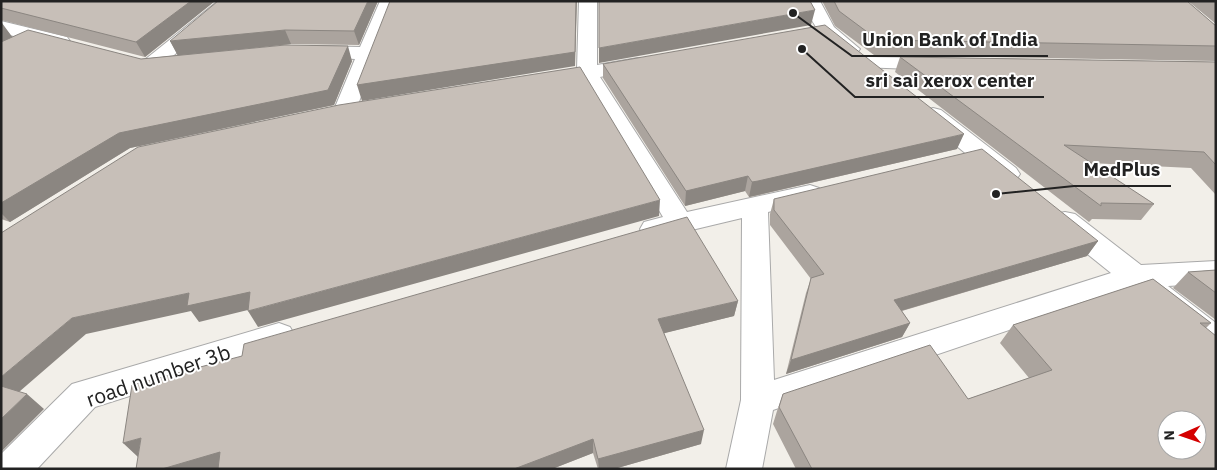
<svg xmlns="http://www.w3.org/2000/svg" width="1217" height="470" font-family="'IBM Plex Sans',sans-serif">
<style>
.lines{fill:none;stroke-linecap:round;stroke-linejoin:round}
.street-casing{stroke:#a9a9a9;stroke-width:2}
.street{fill:#fff;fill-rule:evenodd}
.wall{fill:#aba49e}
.shaded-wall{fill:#8b8681}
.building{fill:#c7bfb8;stroke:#8b8681;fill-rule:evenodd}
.labels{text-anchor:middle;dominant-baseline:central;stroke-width:4;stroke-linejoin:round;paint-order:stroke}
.near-street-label{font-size:21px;fill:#222;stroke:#fff}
.leader{fill:none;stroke:#222;stroke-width:2}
.callout-dot{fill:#222;stroke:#fff;stroke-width:2}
.callout-label{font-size:19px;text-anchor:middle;font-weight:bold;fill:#222;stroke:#fff;stroke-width:4;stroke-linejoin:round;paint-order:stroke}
</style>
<rect width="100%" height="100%" fill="#f2efe9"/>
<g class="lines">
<defs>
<path id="street" d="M218 1H239L156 70 149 72 142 70 139 66 142 62Z
M380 1H398L355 112 352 117 344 119 336 117 333 112 355 59 305 56 302 52 305 48 312 46 360 47Z
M579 1H597V65L638 58 645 60 648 64 645 68 600 77 687 212 810 185 819 188 823 194 819 200 768 212 774 380 1111 273 1055 228 1052 221 1055 214 1065 212 1075 214 1141 265 1216 261V283L1168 286 1216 323V354L1205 350 1130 289 773 410 762 469H726L741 400 742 218 654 239 644 236 640 229 644 222 663 217 581 80 548 86 540 85 537 80 540 75 577 69Z
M802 1H820L834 27 860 49 857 53C830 60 812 21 802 1Z
M1 21 67 37 70 41 67 45 60 47 1 33Z
M868 57 936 58 943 60 946 64 943 68 936 70 861 67 858 63 861 59Z
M933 108 941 110 1016 168 1020 174 1016 180 1007 182 998 180 925 120 922 115 925 110Z
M279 323 290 327 295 336 290 345 95 407 37 469H1V454L72 384Z"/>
</defs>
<use href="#street" class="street-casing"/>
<use href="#street" class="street"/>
</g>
<path class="wall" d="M1 1H215L145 57 1 20Z
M378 1 359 45 291 44 203 53 352 61 334 105 130 148 10 222 1 219V23L12 37 141 59 178 55 170 41Z
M822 1H1187L1216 26V61L874 55 835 26Z
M1188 1H1216V24Z
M900 57 1216 62V195L1191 168 1090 163 1154 204 1141 220 1092 219 1089 222 895 72Z
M603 64 957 149 755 196 749 197 745 191 685 206 603 78Z
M774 199 1098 241 1087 256 902 311 910 323 902 337 786 374 806 293 811 279 770 225V214Z
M1216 270V320L1173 288 1188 272Z
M1153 279 1211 323 1206 328 1216 469H796L773 424 777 411 783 394 968 399 1029 378 1000 343 1013 325Z
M738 301 734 316 664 333 701 444 614 469H598L593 453 552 469H136Z"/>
<path class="shaded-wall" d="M191 1H215L145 57 136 42Z
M368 1H378L359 45 354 31Z
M576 1H577L575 66 362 101 357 85Z
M815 10 811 25 599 63V48Z
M2 23 13 38 1 44V24Z
M285 30 291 44 178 56 170 41Z
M348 46 352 61 334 105 130 148 10 222 1 213V203L119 133Z
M964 134 957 149 749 197 752 182Z
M748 176 745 191 685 206 686 191Z
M660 200 659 216 258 327 248 311Z
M1098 241 1087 256 887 315 894 300Z
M250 292 260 307 199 322 191 311 86 334 12 398 1 389V377L72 318 189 293Z
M738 301 734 316 657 335 658 319Z
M910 323 902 337 786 374 791 360Z
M27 394 44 409 1 452V419Z
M704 430 701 444 614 469H599L598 459Z
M141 438 138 457 123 443Z
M593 439V453L552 469H514Z
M220 452 221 469H162Z"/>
<path class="building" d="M1 1H191L136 42 1 8Z
M218 1H368L354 31 285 30 170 41Z
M390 1H576L575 52 357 85Z
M599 1H810L815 10 599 48Z
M834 1H1187L1216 26V46L878 40 839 11Z
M825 25 964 134 758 181 752 182 748 176 686 191 603 64Z
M28 30 141 59 285 45 348 46 328 90 119 133 1 203V42Z
M900 57 1216 62V165L1204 152 1064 145 1154 204 1101 203V206Z
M580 67 660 200 248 311 250 292 187 306 189 293 72 318 1 377V233L138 147 339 105Z
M982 149 1098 241 894 300 910 323 791 360 811 278 824 274 774 210V199Z
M687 217 738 301 658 319 704 430 598 459 593 439 514 469H218L220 452 162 469H136L141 438 123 443 132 385 242 356 244 344Z
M1216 270V293L1188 272Z
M1153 279 1211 323H1200L1216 336V469H812L779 407 783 394 930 345 968 399 1052 370 1013 325ZM1167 420H1197V450H1167Z
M1 386 27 394 1 419Z"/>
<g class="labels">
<g class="near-street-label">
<text transform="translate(158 375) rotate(-19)">road number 3b</text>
</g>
</g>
<path class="leader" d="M793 13L852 56H1048M802 49L855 97H1044M996 194L1074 186H1171"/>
<g class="callout-dot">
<circle cx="793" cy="13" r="5"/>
<circle cx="802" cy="49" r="5"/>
<circle cx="996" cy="194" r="5"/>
</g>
<g class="callout-label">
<text x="950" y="46">Union Bank of India</text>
<text x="950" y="87">sri sai xerox center</text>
<text x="1122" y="176">MedPlus</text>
</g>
<rect width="1217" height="470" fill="none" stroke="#222222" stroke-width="5"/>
<g transform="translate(1182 435) rotate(268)"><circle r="24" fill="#ffffff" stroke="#a7a7a7"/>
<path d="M0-4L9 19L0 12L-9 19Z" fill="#d40000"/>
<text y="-8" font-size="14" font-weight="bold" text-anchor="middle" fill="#222222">N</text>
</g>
</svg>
